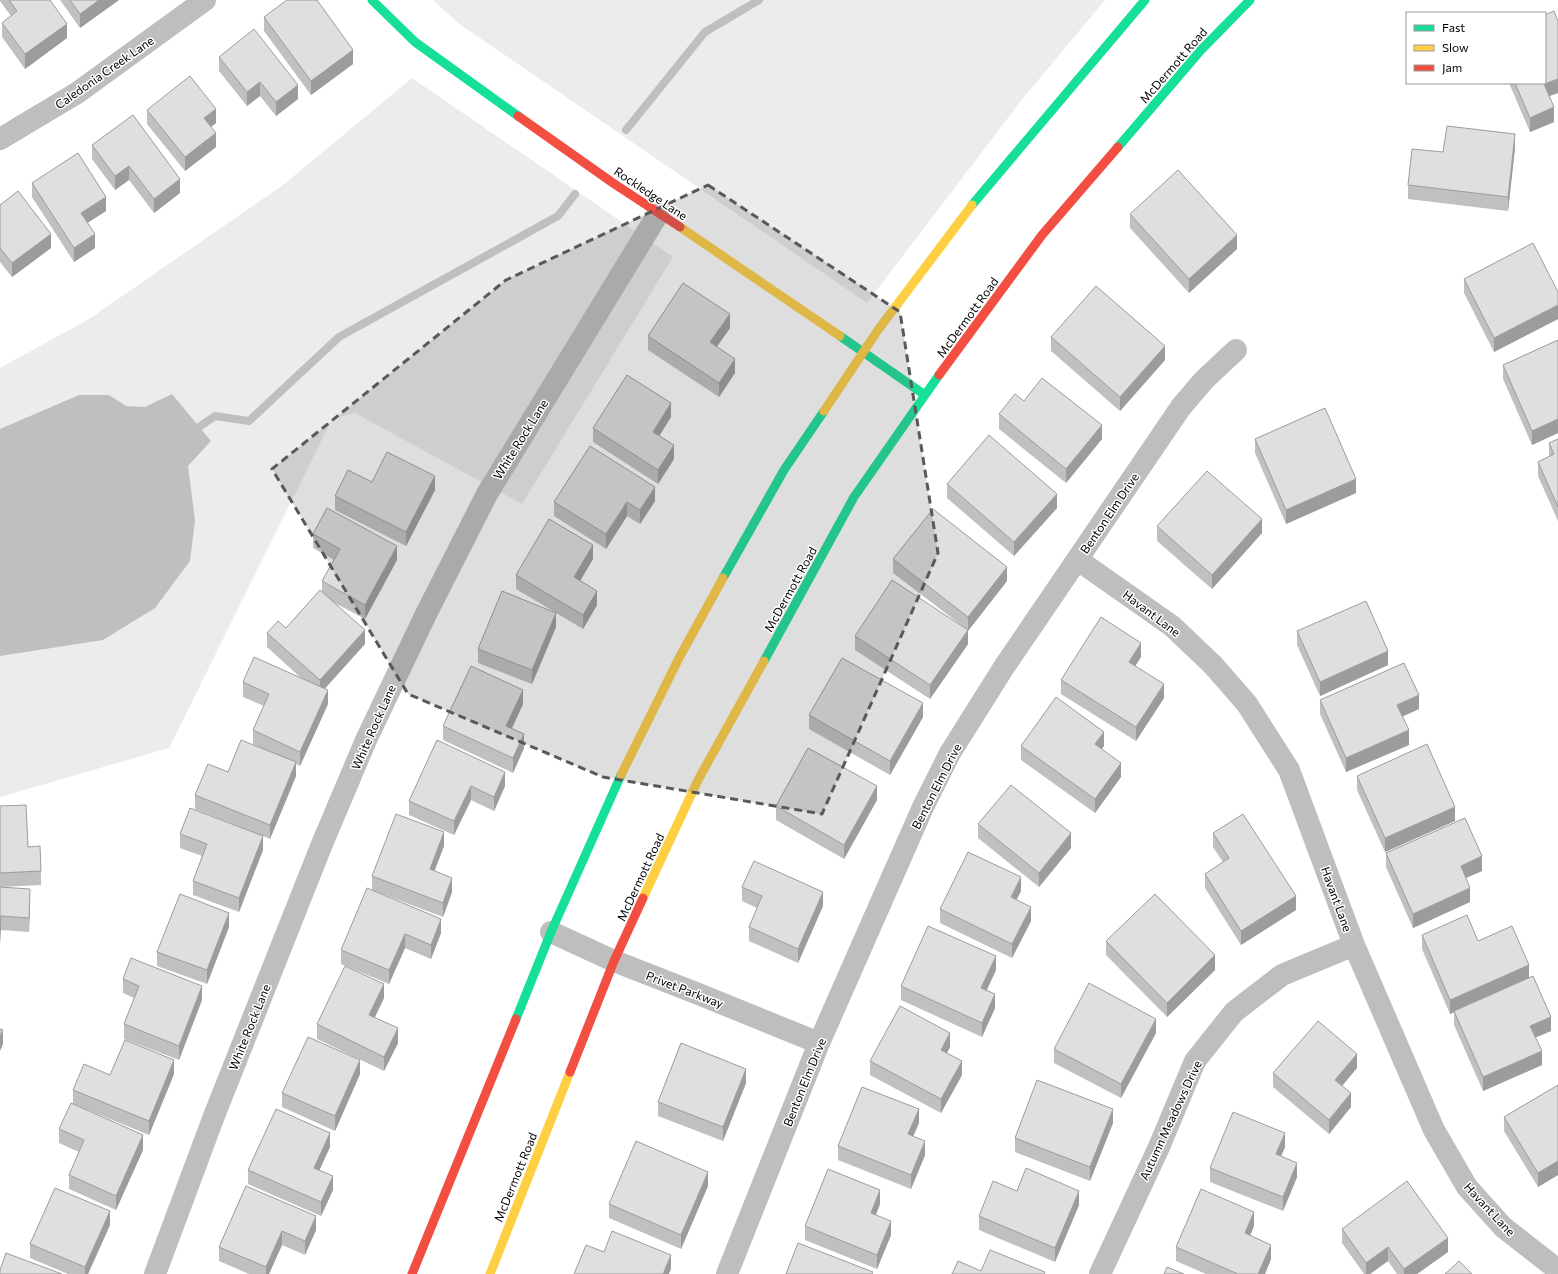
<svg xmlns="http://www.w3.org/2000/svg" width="1558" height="1274" font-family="Commissioner,sans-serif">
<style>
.green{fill:#ececec}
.water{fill:#bfbfbf}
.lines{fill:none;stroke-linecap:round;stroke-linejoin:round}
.stream{stroke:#bfbfbf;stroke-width:8}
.street{stroke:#bebebe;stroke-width:22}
.fast{stroke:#16e098;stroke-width:9}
.slow{stroke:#ffcf43;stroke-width:9}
.jam{stroke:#f24e42;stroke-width:9}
.wall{fill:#c0c0c0}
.shaded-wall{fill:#9c9c9c}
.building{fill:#dfdfdf;stroke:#9c9c9c}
.marked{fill:#595959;fill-opacity:0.2;stroke:#595959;stroke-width:3;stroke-dasharray:8 5;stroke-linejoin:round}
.labels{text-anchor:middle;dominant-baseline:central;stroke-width:3;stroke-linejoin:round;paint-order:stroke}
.street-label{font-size:12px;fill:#000;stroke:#fff}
</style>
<rect width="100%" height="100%" fill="#fff"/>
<path class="green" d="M433 0H1105L1020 102 867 303 458 23Z
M412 78 673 257 522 504 355 413 332 419 169 748 0 797V368L89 319 283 185Z"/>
<path class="water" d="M172 394 211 441 188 466 195 520 190 561 155 608 103 640 0 656V429L79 395H109L126 406 145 407Z"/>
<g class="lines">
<path class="stream" d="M626 130 705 32 759 0
M189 432 199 427 215 416 249 421 339 337 558 216 575 194"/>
<path class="street" d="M0 139 77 93 205 0
M1078 560 1172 626 1213 665 1247 704 1289 770 1354 945 1434 1130 1467 1187 1503 1227 1558 1270
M551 932 614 961 696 993 819 1043
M155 1274 214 1116 322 844 366 740 426 614 487 494 658 214
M727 1274 819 1043 923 807 950 753 1004 667 1181 407 1204 380 1236 350
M1100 1274 1159 1147 1195 1061 1234 1012 1282 975 1354 945"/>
<path class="fast" d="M372 0 415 42 518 116
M1118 147 1201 50 1250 0
M972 205 1145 0
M840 336 925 395
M723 578 784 470 824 411
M764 661 854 497 939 375
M516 1019 551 932 621 775"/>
<path class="slow" d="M680 227 840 336
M824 411 878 330 972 205
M621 775 679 658 723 578
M643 898 698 780 764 661
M490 1274 570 1072"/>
<path class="jam" d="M518 116 613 183 680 227
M939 375 1042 235 1118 147
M570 1072 614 961 643 898
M412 1274 516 1019"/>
</g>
<path class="wall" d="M0 0H50L67 38 25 69 2 37V23L11 16 0 1Z
M60 0H119L80 28Z
M264 17 353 64 311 95 264 31Z
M1558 21V93L1549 96 1554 122 1530 132 1509 83H1545Z
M219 57 298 99 276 116 260 96 247 106 219 71Z
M147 110 216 123 211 127 216 147 185 171 147 124Z
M92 145 180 193 154 213 129 180 115 190 92 159Z
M1515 148 1508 211 1408 199V185L1443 152Z
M32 183 106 211 87 223 95 248 74 262 32 197Z
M0 205 51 248 12 277 0 262Z
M1130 214 1237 249 1189 293 1130 228Z
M1464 279 1558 292V319L1494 352 1464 293Z
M730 328 717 347 735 373 719 397 648 350V336Z
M1051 337 1165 360 1120 411 1051 351Z
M1558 340V433L1532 445 1503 379V365Z
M1024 401 1102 439 1066 483 999 429V414Z
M671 417 659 436 674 459 658 484 593 442V428Z
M1255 439 1356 493 1286 524 1255 453Z
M1558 439V521L1538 476V462L1549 456V443Z
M372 482 435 490 406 546 335 510V496Z
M947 484 1057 508 1014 556 947 498Z
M655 501 640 524 627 516 606 549 554 516V502Z
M1157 526 1262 533 1212 589 1157 541Z
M313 534 397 560 365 619 333 602 365 644 325 688 328 704 300 766 296 764V776L270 839 263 836V850L239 912 193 895V881L202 856 180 848V834L250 831 195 809V795L228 772 269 752 253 744V730L264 706 243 697V682L301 678 267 647V633L286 628 322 592V581L334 560 313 548Z
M593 559 580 581 597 605 583 629 516 589V575Z
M893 559 1007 581 968 631V630V644L930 699 855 650V636L961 625 893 573Z
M556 627 532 684 478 663V649Z
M1297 631 1388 665 1320 696 1297 645Z
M1141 657 1135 666 1164 698 1136 741 1061 694V680Z
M1320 700 1419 709 1403 716 1409 745 1346 772 1320 714Z
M523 704 512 729 524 748 513 773 443 740V726Z
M809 715 923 717 890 775 809 729Z
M437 740 505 786 494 811 471 800 454 835 409 815V801Z
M1021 746H1104L1101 749 1121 777 1095 813 1021 760Z
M1357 776 1455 821 1385 852 1357 790Z
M877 800 844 859 776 820V806Z
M0 806 28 847 41 871V885L0 887Z
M978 824 1071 848 1039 887 978 838Z
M1213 833 1296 910 1241 945 1205 888V874L1223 862 1213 847Z
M444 846 434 871 452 892 443 917 372 890V876Z
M1386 853 1482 871 1466 878 1470 902 1413 928 1386 867Z
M0 887 30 903 29 932 1 930Z
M742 887 823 906 798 963 749 941V927L757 908 742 901Z
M1021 891 1016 900 1031 921 1012 958 940 923V909Z
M441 919V933L431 959 405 948 389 984 341 964V950Z
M229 927 207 984 157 966V952Z
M1422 935 1478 941 1529 978 1551 1031 1536 1037 1542 1065 1483 1091 1454 1025V1012L1450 1014 1422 949Z
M1106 941 1215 970 1167 1017 1106 955Z
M996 970 987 990 995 1008 982 1037 901 1000V986Z
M123 979 202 1000 179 1060 124 1039V1024L134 998 123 993Z
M384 998 375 1017 398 1043 384 1071 317 1039V1024Z
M1156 1033 1121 1098 1054 1063V1049Z
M950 1047 947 1053 962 1075 941 1113 870 1075V1061Z
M1357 1068 1342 1086 1351 1107 1329 1134 1273 1087V1073Z
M174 1074 149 1135 73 1104V1090L110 1075Z
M360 1074 335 1131 282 1107V1093Z
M746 1083 723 1141 658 1116V1102Z
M1558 1085V1175L1538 1187 1504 1131V1117Z
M919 1123 913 1136 925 1155 911 1189 838 1160V1146Z
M1113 1123 1090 1181 1015 1152V1138Z
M59 1129 143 1150 116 1210 69 1189V1175L79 1152 59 1143Z
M330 1147 319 1170 333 1190 321 1216 248 1184V1170Z
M1285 1147 1281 1156 1297 1177 1283 1211 1210 1182V1168Z
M246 1186 316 1230 305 1255 282 1245 269 1274H249L219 1261V1247Z
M708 1186 681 1249 609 1218V1204Z
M1017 1191 1079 1205 1055 1262 979 1230V1216Z
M880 1204 876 1215 891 1235 877 1269 805 1240V1226Z
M110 1225 88 1274H68L30 1258V1244Z
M1254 1226 1250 1236 1271 1259 1265 1274H1206L1176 1261V1247Z
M1342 1229 1448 1252 1417 1274H1397L1388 1261 1370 1274H1364L1342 1243Z"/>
<path class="shaded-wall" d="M99 0H119L80 28V14Z
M67 24V38L25 69V54Z
M353 50V64L311 95V81Z
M1558 79V93L1544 98V84Z
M260 82V96L247 106V92Z
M298 85V99L276 116V102Z
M1554 107V122L1530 132V118Z
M216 109V123L204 132V118Z
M216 133V147L185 171V157Z
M1515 134V148L1508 211V197Z
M129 166V180L115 190V176Z
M180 179V193L154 213V199Z
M106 197V211L81 227V213Z
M51 234V248L12 277V263Z
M95 234V248L74 262V248Z
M1237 235V249L1189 293V279Z
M1558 305V319L1494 352V338Z
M730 314V328L710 356V342Z
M1165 346V360L1120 411V397Z
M735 359V373L719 397V383Z
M671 403V417L653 446V432Z
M1558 419V433L1532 445V431Z
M1102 425V439L1066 483V469Z
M674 445V459L658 484V470Z
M435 476V490L406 546V532Z
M1356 479V493L1286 524V510Z
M655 487V501L640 524V510Z
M1057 494V508L1014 556V542Z
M627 502V516L606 549V534Z
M1262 519V533L1212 589V575Z
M593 545V559L574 591V577Z
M397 546V560L365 619V605Z
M1007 567V581L968 631V617Z
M597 591V605L583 629V615Z
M556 613V627L532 684V670Z
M365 630V644L320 694V680Z
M968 630V644L930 699V685Z
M1141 643V657L1129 676V662Z
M1388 651V665L1320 696V682Z
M1164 684V698L1136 741V727Z
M328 690V704L300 766V752Z
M523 690V704L506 740V726Z
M1419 695V709L1397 719V705Z
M923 703V717L890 775V761Z
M1409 730V745L1346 772V758Z
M1104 732V746L1095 758V744Z
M524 734V748L513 773V758Z
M296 762V776L270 839V825Z
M1121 763V777L1095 813V799Z
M505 772V786L494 811V797Z
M471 786V800L454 835V821Z
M877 786V800L844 859V845Z
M1455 807V821L1385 852V838Z
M444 832V846L430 883V869Z
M1071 833V848L1039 887V873Z
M263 836V850L239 912V898Z
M1482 856V871L1461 880V866Z
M1021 877V891L1011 911V897Z
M452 878V892L443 917V903Z
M1470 888V902L1413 928V914Z
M30 889V903L29 932V918Z
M823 892V906L798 963V949Z
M1296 896V910L1241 945V931Z
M1031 907V921L1012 958V944Z
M229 913V927L207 984V970Z
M1 916V930L0 945V931Z
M441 919V933L431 959V945Z
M405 934V948L389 984V970Z
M1215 955V970L1167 1017V1003Z
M996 956V970L981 1002V988Z
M1529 965V979L1450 1014V1000Z
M384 984V998L369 1029V1015Z
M202 986V1000L179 1060V1046Z
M995 994V1008L982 1037V1023Z
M1551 1017V1031L1530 1040V1026Z
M1156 1019V1033L1121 1098V1084Z
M398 1028V1043L384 1071V1057Z
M3 1030V1044L0 1051V1037Z
M950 1033V1047L941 1064V1050Z
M1542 1051V1065L1483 1091V1077Z
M1357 1054V1068L1335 1094V1080Z
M174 1060V1074L149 1135V1121Z
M360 1060V1074L335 1131V1116Z
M962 1061V1075L941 1113V1099Z
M746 1069V1083L723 1141V1127Z
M1351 1093V1107L1329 1134V1120Z
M919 1109V1123L908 1148V1134Z
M1113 1109V1123L1090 1181V1167Z
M330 1133V1147L314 1182V1168Z
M1285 1133V1147L1276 1168V1154Z
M143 1135V1150L116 1210V1196Z
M925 1141V1155L911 1189V1175Z
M1558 1161V1175L1538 1187V1173Z
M1297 1163V1177L1283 1211V1197Z
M708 1172V1186L681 1249V1235Z
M333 1176V1190L321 1216V1202Z
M880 1190V1204L871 1227V1213Z
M1079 1191V1205L1055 1262V1248Z
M110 1211V1225L88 1274H85V1267Z
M1254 1212V1226L1245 1248V1233Z
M316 1216V1230L305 1255V1241Z
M891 1221V1235L877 1269V1255Z
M282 1231V1245L269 1274H266V1267Z
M1448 1238V1252L1417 1274H1404V1269Z
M1271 1245V1259L1265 1274H1258Z
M1388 1247V1261L1370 1274H1366V1263Z
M671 1255V1269L669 1274H663Z"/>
<path class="building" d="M9 0H50L67 24 25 54 2 23 17 11Z
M70 0H99L80 14Z
M287 0H317L353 50 311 81 264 17Z
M1554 11 1558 21V79L1544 84 1554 107 1530 118 1515 83H1545V15Z
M254 29 298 85 276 102 260 82 247 92 219 57Z
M190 76 216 109 204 118 216 133 185 157 147 110Z
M133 115 180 179 154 199 129 166 115 176 92 145Z
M1447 126 1515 134 1508 197 1408 185 1412 149 1443 152Z
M78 153 106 197 81 213 95 234 74 248 32 183Z
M1178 170 1237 235 1189 279 1130 214Z
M18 191 51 234 12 263 0 248V205Z
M1533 243 1558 292V305L1494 338 1464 279Z
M683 283 730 314 710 342 735 359 719 383 648 336Z
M1096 286 1165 346 1120 397 1051 337Z
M1558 340V419L1532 431 1503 365Z
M627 375 671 403 653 432 674 445 658 470 593 428Z
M1042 378 1102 425 1066 469 999 414 1015 394 1024 401Z
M1325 408 1356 479 1286 510 1255 439Z
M989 435 1057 494 1014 542 947 484Z
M1558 439V507L1538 462 1554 454 1549 443Z
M590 446 655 487 640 510 627 502 606 534 554 502Z
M387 452 435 476 406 532 335 496 348 470 372 482Z
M1207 471 1262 519 1212 575 1157 526Z
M327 508 397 546 365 605 322 581 340 549 313 534Z
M933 509 1007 567 968 617 893 559Z
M549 519 593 545 574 577 597 591 583 615 516 575Z
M892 580 968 630 930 685 855 636Z
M320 590 365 630 320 680 267 633 278 621 286 628Z
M502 591 556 613 532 670 478 649Z
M1366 601 1388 651 1320 682 1297 631Z
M1101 617 1141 643 1129 662 1164 684 1136 727 1061 680Z
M254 657 328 690 300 752 253 730 269 694 243 682Z
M842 658 923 703 890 761 809 715Z
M1404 663 1419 695 1397 705 1409 730 1346 758 1320 700Z
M471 666 523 690 506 726 524 734 513 758 443 726Z
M1056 697 1104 732 1095 744 1121 763 1095 799 1021 746Z
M241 740 296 762 270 825 195 795 208 764 228 772Z
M437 740 505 772 494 797 471 786 454 821 409 801Z
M1427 744 1455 807 1385 838 1357 776Z
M808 748 877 786 844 845 776 806Z
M1011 785 1071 833 1039 873 978 824Z
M26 805 28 847 40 846 41 871 0 873V806Z
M190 808 263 836 239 898 193 881 207 844 180 834Z
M396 814 444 832 430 869 452 878 443 903 372 876Z
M1243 814 1296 896 1241 931 1205 874 1229 858 1213 833Z
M1465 818 1482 856 1461 866 1470 888 1413 914 1386 853Z
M968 852 1021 877 1011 897 1031 907 1012 944 940 909Z
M754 861 823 892 798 949 749 927 762 896 742 887Z
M0 887 30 889 29 918 1 916 0 931Z
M367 888 441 919 431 945 405 934 389 970 341 950Z
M180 894 229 913 207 970 157 952Z
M1155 894 1215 955 1167 1003 1106 941Z
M1467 915 1478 941 1512 926 1529 965 1450 1000 1422 935Z
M928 926 996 956 981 988 995 994 982 1023 901 986Z
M131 958 202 986 179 1046 124 1024 139 986 123 979Z
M345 966 384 984 369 1015 398 1028 384 1057 317 1024Z
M1533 976 1551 1017 1530 1026 1542 1051 1483 1077 1454 1011Z
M1089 983 1156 1019 1121 1084 1054 1049Z
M900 1006 950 1033 941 1050 962 1061 941 1099 870 1061Z
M1318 1021 1357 1054 1335 1080 1351 1093 1329 1120 1273 1073Z
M0 1029 3 1030 0 1037Z
M308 1037 360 1060 335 1116 282 1093Z
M125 1040 174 1060 149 1121 73 1090 84 1064 110 1075Z
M681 1043 746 1069 723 1127 658 1102Z
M1037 1080 1113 1109 1090 1167 1015 1138Z
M1558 1085V1161L1538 1173 1504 1117Z
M862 1087 919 1109 908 1134 925 1141 911 1175 838 1146Z
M71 1103 143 1135 116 1196 69 1175 84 1140 59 1129Z
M276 1109 330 1133 314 1168 333 1176 321 1202 248 1170Z
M1233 1112 1285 1133 1276 1154 1297 1163 1283 1197 1210 1168Z
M636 1141 708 1172 681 1235 609 1204Z
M1026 1168 1079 1191 1055 1248 979 1216 993 1181 1017 1191Z
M828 1169 880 1190 871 1213 891 1221 877 1255 805 1226Z
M1407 1181 1448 1238 1404 1269 1388 1247 1366 1263 1342 1229Z
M246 1186 316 1216 305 1241 282 1231 266 1267 219 1247Z
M55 1188 110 1211 85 1267 30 1244Z
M1201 1189 1254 1212 1245 1233 1271 1245 1258 1274H1238L1176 1247Z
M612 1231 671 1255 663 1274H574L586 1245 604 1252Z
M798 1243 873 1272 872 1274H786Z
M990 1250 1045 1272 1044 1274H952L958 1261 981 1271Z
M6 1253 62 1274H0V1270Z
M1459 1261 1472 1274H1445Z
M1167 1267 1184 1274H1164Z"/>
<path class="marked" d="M708 185 900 312 938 553 822 814 603 777 408 694 272 469 506 280Z"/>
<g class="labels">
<g class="street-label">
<text transform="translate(1173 65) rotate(-49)">McDermott Road</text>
<text transform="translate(104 72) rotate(-35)">Caledonia Creek Lane</text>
<text transform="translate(651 193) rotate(34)">Rockledge Lane</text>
<text transform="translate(967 317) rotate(-54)">McDermott Road</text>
<text transform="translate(520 439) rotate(-58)">White Rock Lane</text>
<text transform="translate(1109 513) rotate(-56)">Benton Elm Drive</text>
<text transform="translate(790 589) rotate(-61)">McDermott Road</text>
<text transform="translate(1152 613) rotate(37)">Havant Lane</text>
<text transform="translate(373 727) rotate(-66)">White Rock Lane</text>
<text transform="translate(936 786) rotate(-63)">Benton Elm Drive</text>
<text transform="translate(640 877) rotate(-65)">McDermott Road</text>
<text transform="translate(1337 899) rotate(70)">Havant Lane</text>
<text transform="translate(685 989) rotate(21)">Privet Parkway</text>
<text transform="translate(249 1027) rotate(-68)">White Rock Lane</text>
<text transform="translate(804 1082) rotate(-68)">Benton Elm Drive</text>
<text transform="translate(1170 1120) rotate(-65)">Autumn Meadows Drive</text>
<text transform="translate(515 1177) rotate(-68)">McDermott Road</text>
<text transform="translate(1490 1209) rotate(47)">Havant Lane</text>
</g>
</g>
<rect x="1406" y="12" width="140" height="72" fill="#ffffff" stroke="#999999"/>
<rect x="1414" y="25" width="20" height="6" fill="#16e098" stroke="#999999"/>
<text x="1442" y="32" font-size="12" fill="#000000">Fast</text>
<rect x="1414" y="45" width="20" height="6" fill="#ffcf43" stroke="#999999"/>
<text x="1442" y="52" font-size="12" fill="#000000">Slow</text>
<rect x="1414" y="65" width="20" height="6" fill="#f24e42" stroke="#999999"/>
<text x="1442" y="72" font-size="12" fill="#000000">Jam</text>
</svg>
